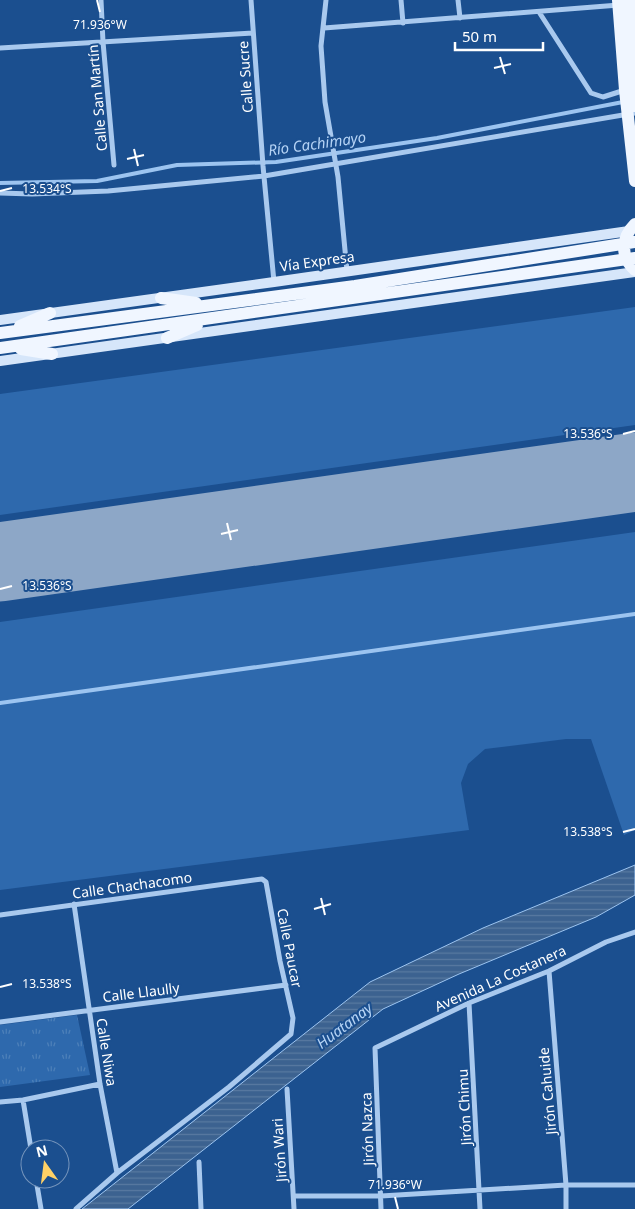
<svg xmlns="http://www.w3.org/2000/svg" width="635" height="1209" font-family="'Noto Sans',sans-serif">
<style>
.green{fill:#2e69ad}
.park{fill:url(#park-tufts)}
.water{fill:url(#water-rules);stroke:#9cc4f0}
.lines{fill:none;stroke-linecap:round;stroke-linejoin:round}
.stream{stroke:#9cc4f0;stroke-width:4}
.runway{stroke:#8da7c7;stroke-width:79}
.minor{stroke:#a9c9ee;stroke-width:5}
.secondary{stroke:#d6e6fa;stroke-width:10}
.primary{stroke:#f0f6ff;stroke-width:12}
.ticks{fill:none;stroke:#fff;stroke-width:2}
.labels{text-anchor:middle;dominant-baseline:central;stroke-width:4;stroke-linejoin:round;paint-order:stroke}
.street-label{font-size:14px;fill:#fff;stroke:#1b4f8f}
.water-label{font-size:15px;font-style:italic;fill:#b5d3f5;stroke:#1b4f8f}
.ticks-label{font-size:12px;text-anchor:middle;fill:#fff;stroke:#1b4f8f;stroke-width:4;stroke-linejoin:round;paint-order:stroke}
</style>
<defs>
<pattern id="park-tufts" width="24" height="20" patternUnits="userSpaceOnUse" patternTransform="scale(1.25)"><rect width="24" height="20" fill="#2e69ad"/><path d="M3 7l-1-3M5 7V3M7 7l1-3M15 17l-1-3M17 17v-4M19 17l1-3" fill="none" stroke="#4d80b9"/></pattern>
<pattern id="water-rules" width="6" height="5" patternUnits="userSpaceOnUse" patternTransform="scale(1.25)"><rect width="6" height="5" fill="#3c6290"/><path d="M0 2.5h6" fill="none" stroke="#597aa1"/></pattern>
</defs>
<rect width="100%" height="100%" fill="#1b4f8f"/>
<path class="green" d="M635 307V425L0 515V394Z
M635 532V830L624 835 591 739H566L485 749 468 764 461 783 469 830 0 890V622Z"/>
<path class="park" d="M77 1015 90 1075 0 1087V1025Z"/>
<path class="water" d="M635 865V895L596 917 459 974 383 1009 128 1209H82L370 982 483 928Z"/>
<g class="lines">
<path class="stream" d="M0 183 97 181 177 165 276 162 437 138 623 102
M0 703 635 614"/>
<path class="runway" d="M0 562 635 472"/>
<path class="minor" d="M101 0 103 42 114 165
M251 0 263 166 274 282
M326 0 321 46 325 102 338 177 347 271
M401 0 403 23
M458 0 460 18
M539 12 591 93 603 97 625 90
M324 28 619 5
M0 48 253 33
M0 193 32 194 108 191 264 176 635 113
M74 904 100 1084 117 1173
M0 915 262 879 266 882 280 961 293 1018 291 1034 229 1087 117 1173 76 1209
M549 971 566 1185V1209
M469 1003 480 1209
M0 1022 286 985
M287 1089 294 1209
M23 1100 31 1149
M0 1102 23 1100 100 1084
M199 1162 201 1209
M36 1179 41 1209
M294 1196H381L566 1185H635
M381 1209 375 1048 469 1003 549 971 606 942 635 932"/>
<path class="secondary" d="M0 320 274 282 629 231
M0 361 635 272"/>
<path class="primary" d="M618 0 625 90 635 181
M629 0 635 106
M635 224C621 238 620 257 635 270
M161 298 196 303
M20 326 50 313
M0 333 355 286 635 242
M167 338 197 325
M0 348 635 258
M21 349 52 354"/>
</g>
<path class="ticks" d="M97 0 100 12M500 57 505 74M494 68 511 64M134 149 138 166M127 159 144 155M0 191 12 188M623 434 635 431M227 523 231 540M221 534 238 530M0 589 12 586M623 832 635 829M321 898 325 915M314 909 331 904M0 987 12 984M395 1197 398 1209"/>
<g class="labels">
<g class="street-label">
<text transform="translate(245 77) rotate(-94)">Calle Sucre</text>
<text transform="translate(97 98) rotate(-95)">Calle San Martín</text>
<text transform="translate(317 261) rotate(-8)">Vía Expresa</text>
<text transform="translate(132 885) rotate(-8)">Calle Chachacomo</text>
<text transform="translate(290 948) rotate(79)">Calle Paucar</text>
<text transform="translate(500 978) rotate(-24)">Avenida La Costanera</text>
<text transform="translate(141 992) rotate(-7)">Calle Llaully</text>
<text transform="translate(107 1052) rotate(81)">Calle Niwa</text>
<text transform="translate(547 1091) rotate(-95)">Jirón Cahuide</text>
<text transform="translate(464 1107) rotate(-93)">Jirón Chimu</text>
<text transform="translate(367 1129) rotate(-92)">Jirón Nazca</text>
<text transform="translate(279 1150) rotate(-94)">Jirón Wari</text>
</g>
<g class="water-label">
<text transform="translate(317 143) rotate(-8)">Río Cachimayo</text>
<text transform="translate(344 1025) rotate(-37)">Huatanay</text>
</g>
</g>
<g class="ticks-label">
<text x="100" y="29">71.936°W</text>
<text x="47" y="193">13.534°S</text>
<text x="588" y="438">13.536°S</text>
<text x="47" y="590">13.536°S</text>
<text x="588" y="836">13.538°S</text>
<text x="47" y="988">13.538°S</text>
<text x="395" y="1189">71.936°W</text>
</g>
<g transform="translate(45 1164) rotate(346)"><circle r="24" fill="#1b4f8f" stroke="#7695bc"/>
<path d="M0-4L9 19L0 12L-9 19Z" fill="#ffd166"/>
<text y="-8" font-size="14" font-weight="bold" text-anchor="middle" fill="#ffffff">N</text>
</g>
<path d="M455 42v8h88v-8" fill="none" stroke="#ffffff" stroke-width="2.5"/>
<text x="462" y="42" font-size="15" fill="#ffffff" stroke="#1b4f8f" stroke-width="4" paint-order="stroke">50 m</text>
</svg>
